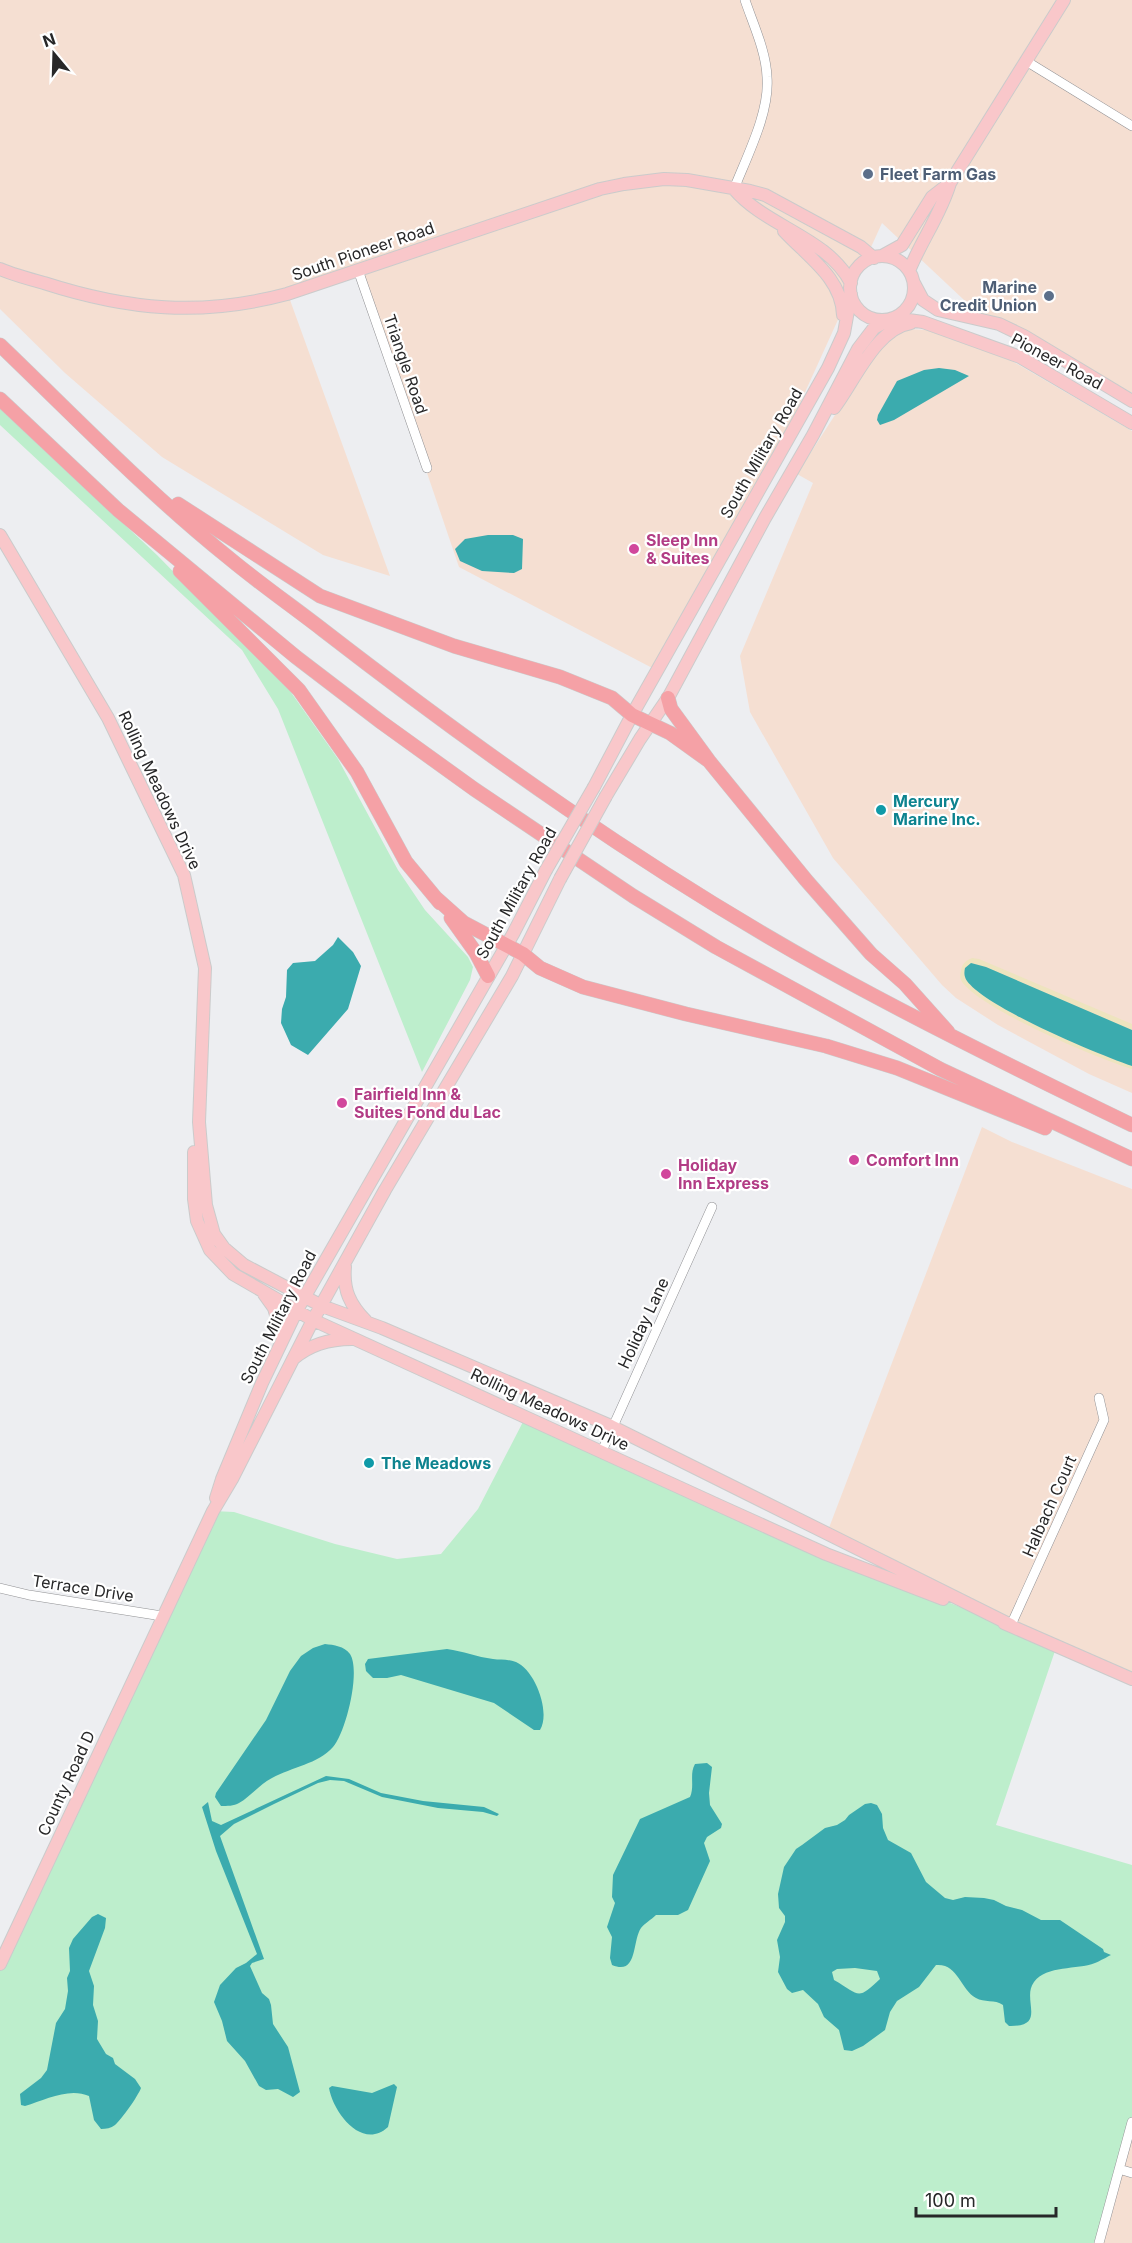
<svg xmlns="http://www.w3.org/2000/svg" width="1132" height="2243" font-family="Inter,sans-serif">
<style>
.industrial{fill:#f5dfd2}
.green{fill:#bdeecc}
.sand{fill:#eee4bf}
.water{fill:#3babae;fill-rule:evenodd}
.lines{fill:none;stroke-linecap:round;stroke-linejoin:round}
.minor-casing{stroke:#929295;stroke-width:10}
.major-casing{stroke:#cbcbcb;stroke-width:14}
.highway-casing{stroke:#cbcbcb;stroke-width:15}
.minor{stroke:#fff;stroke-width:9}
.major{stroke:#f9c7ca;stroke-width:12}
.highway{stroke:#f5a1a6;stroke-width:14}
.major-bridge-casing{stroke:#cbcbcb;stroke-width:14;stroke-linecap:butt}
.major-bridge{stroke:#f9c7ca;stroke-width:12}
.service-dot{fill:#5c6f8a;stroke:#fff;stroke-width:2}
.hotel-dot{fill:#d1479c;stroke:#fff;stroke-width:2}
.culture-dot{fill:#0f9aa8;stroke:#fff;stroke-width:2}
.labels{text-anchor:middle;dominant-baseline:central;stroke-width:4.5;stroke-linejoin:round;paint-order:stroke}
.service-label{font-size:16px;font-weight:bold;fill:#4e5e75;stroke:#fff;text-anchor:start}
.street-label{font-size:16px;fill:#272728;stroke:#fff}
.hotel-label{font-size:16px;font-weight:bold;fill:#b23c85;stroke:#fff;text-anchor:start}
.culture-label{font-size:16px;font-weight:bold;fill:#0d838f;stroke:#fff;text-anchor:start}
</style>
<rect width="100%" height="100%" fill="#edeef1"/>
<path class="industrial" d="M0 0H1132V393L1061 352 979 314 882 223 801 401 739 524 658 671 459 567 358 270 290 300 390 576 323 555 162 457 65 373 0 309V277L2 271 0 269Z
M908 329 928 330 1012 361 1132 431V1093L1089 1074 998 1025 956 998 942 985 833 858 750 712 740 656 813 483 797 474 871 359 889 338Z
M982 1127 1012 1142 1132 1189V1679L827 1533Z
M1132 2122V2243H1099Z"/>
<path class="green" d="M0 408 157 555 290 691 338 759 398 870 425 910 468 957 473 967 470 980 422 1072 278 709 242 650 0 425Z
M526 1416 826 1554 1057 1645 996 1825 1132 1865V2122L1099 2243H0V1964L213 1511 234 1512 335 1544 397 1559 441 1554 478 1509Z"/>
<path class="sand" d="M972 958 979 959 1132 1024V1069C1101 1060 975 1007 961 980 960 978 960 973 961 971 962 964 965 961 972 958Z"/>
<path class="water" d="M939 368 955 370 969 376 894 420 880 425 877 420 878 415 897 381 924 370Z
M488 535H513L523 539 522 569 514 573 482 571 460 561 455 549 465 539Z
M338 937 353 952 361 966 348 1009 308 1055 291 1045 281 1023 282 1009 286 997 287 970 293 963 315 961 333 945Z
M971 963 986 967 1132 1030V1066C1097 1054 987 1008 967 981 964 976 964 973 965 968Z
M325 1644C334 1645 344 1646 350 1654 361 1671 346 1732 333 1747 318 1764 292 1767 272 1778 260 1784 251 1796 239 1803 234 1806 227 1806 221 1806L215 1797 216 1793 266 1720 290 1671 301 1656 313 1648Z
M447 1649C463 1651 477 1657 493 1659 500 1660 508 1659 516 1662 535 1670 551 1712 540 1730H534L494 1703 401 1675 387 1678H373L366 1671 365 1664 368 1659Z
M707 1763 712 1767 709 1793 710 1805 722 1824 721 1828 707 1837 704 1843 710 1861 688 1910 678 1915H656C652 1919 644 1924 641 1928 632 1941 638 1976 612 1965L610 1958 612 1937 607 1927 615 1903 612 1897 613 1875 640 1819 690 1797C695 1786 689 1774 695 1764Z
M326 1776 349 1779 381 1793 423 1801 484 1807 499 1814 497 1816 483 1812 438 1808 382 1797 344 1781 330 1780 318 1783 274 1804 234 1824 220 1836 264 1959 252 1963 250 1966 262 1993 269 1999 271 2005 273 2024 288 2047 300 2092 293 2097 278 2089 266 2090 259 2086 245 2061 227 2041 222 2021 214 2002 220 1985 236 1968 246 1963 257 1954 216 1851 202 1807 208 1802 212 1821 221 1825Z
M871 1803 877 1805 882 1814 883 1828 888 1840 911 1853 926 1882 945 1898 953 1900 965 1897 984 1898 994 1900 1006 1906 1022 1910 1041 1920H1060L1103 1949 1104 1952 1111 1955C1107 1957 1100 1961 1095 1963 1077 1970 1047 1965 1034 1982 1021 1999 1048 2027 1009 2026L1005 2022 1003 2005C995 1999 984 2003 976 1998 960 1989 958 1963 936 1965L919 1987 897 2001 890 2012 885 2030 863 2046 852 2051 844 2050 839 2030 824 2017 818 2004 803 1990 792 1993 787 1989 778 1972 780 1957 777 1940 785 1922V1916L779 1908 778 1894 784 1867 796 1849 802 1845 825 1828 837 1825 845 1820 849 1815 865 1804ZM855 1968 877 1971 880 1979C857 2001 860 1995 834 1980L832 1972 837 1969Z
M98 1914 106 1918 105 1928 89 1971 94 1986 93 2005 98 2021 97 2039 106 2054 113 2058 115 2064 135 2079 141 2088C138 2096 122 2119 115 2125 111 2128 106 2129 101 2129L94 2120 89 2096C69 2087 45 2100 25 2106L21 2105 20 2094 41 2078 47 2070 56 2023 65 2009 68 1991 67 1978 70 1971 69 1948 73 1939 92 1917Z
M394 2084 397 2087 388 2127C362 2151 333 2112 329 2088L332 2086 372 2093Z"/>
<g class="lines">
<defs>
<path id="minor" d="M1026 61 1132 126
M734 189C747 156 770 112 767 77 766 51 753 24 745 0
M358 270 427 468
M602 1451 712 1207
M0 1588 29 1595 162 1616
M1011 1625 1104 1420 1099 1398
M1119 2169 1132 2173
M1099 2243 1132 2122"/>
<path id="major" d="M734 189C766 227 827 237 851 283
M784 231C807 256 842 278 843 315
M882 256 902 245 932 197 950 183
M850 288a32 32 0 1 1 64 0a32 32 0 1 1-64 0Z
M0 269C14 275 29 279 44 283 128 310 201 317 287 294L600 189 624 184 664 179 687 180 750 191 765 195 861 247 874 258
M909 271C921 241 941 214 950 183L1064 0
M914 283 923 300 938 310 999 324 1024 336 1132 401
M894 318 923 322 1020 357 1132 423
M834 408C854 382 876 328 911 323
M0 535 108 718 184 875 205 968 199 1122 206 1205 214 1234 224 1248 244 1265 322 1306 382 1328 611 1426 1011 1625
M594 787 632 715 828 368 844 333 851 294
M606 796 640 739 668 698 765 518 813 435 858 349 874 328 888 320
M194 1152V1199L197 1221 210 1250 233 1274 313 1320 720 1506 826 1554 943 1599
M345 1267C343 1290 350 1305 366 1321
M264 1294 274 1308 283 1339
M293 1359C309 1345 330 1339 352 1339
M216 1498 222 1479 262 1383 297 1310 513 934 546 870
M1004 1623 1132 1679
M0 1964 213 1511 232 1479 313 1320 385 1190 512 976 560 879"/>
<path id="highway" d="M0 345C75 417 148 493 229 558 259 583 292 606 323 630 482 753 647 870 823 968 924 1024 1028 1075 1132 1125
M0 399 118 510 296 657 381 722 474 789 633 896 716 947 940 1069 1132 1159
M178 504 320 596 454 646 560 677 612 698 632 715 670 733 709 761
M180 571 299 690 357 772 406 862 440 903
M668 698 671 709 709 761 806 880 871 954 905 984 948 1032
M436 898 464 923 523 954 540 968 583 987 686 1014 826 1046 897 1068 1045 1128
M451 918 476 953 488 976"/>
</defs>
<use href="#minor" class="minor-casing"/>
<use href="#major" class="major-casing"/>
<use href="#highway" class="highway-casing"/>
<use href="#minor" class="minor"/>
<use href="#major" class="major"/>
<use href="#highway" class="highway"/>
<defs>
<path id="major-bridge" d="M546 870 594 787
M560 879 606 796"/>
</defs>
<use href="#major-bridge" class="major-bridge-casing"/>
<use href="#major-bridge" class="major-bridge"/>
</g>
<g class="service-dot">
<circle cx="868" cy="174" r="6"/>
<circle cx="1049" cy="296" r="6"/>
</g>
<g class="hotel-dot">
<circle cx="634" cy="549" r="6"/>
<circle cx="342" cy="1103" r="6"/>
<circle cx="854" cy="1160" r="6"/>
<circle cx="666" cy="1174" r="6"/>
</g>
<g class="culture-dot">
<circle cx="881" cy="810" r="6"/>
<circle cx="369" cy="1463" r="6"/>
</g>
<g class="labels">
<g class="service-label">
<text x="880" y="174">Fleet Farm Gas</text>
<text x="1037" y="287" text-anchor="end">Marine<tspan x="1037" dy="18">Credit Union</tspan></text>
</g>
<g class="street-label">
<text transform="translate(363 251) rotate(-19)">South Pioneer Road</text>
<text transform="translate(1057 361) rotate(28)">Pioneer Road</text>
<text transform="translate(406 364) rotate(71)">Triangle Road</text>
<text transform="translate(761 453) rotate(-60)">South Military Road</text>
<text transform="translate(160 790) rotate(65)">Rolling Meadows Drive</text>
<text transform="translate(516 893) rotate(-61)">South Military Road</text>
<text transform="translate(278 1317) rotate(-63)">South Military Road</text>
<text transform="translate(643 1323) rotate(-65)">Holiday Lane</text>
<text transform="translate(550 1409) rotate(25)">Rolling Meadows Drive</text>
<text transform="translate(1049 1506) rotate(-66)">Halbach Court</text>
<text transform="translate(83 1588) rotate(9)">Terrace Drive</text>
<text transform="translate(66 1783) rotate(-65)">County Road D</text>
</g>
<g class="hotel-label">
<text x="646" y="540">Sleep Inn<tspan x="646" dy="18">&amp; Suites</tspan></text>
<text x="354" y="1094">Fairfield Inn &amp;<tspan x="354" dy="18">Suites Fond du Lac</tspan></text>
<text x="866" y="1160">Comfort Inn</text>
<text x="678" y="1165">Holiday<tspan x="678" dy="18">Inn Express</tspan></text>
</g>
<g class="culture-label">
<text x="893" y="801">Mercury<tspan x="893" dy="18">Marine Inc.</tspan></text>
<text x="381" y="1463">The Meadows</text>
</g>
</g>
<g transform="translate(54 54) rotate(341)" stroke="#ffffff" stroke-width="4.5" paint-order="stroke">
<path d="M0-4.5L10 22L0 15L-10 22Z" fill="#272728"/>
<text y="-9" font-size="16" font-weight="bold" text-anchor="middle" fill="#272728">N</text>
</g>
<path d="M916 2207v9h140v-9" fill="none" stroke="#272728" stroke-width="3"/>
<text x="925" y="2207" font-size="18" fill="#272728" stroke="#ffffff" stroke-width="4.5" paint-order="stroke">100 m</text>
</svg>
